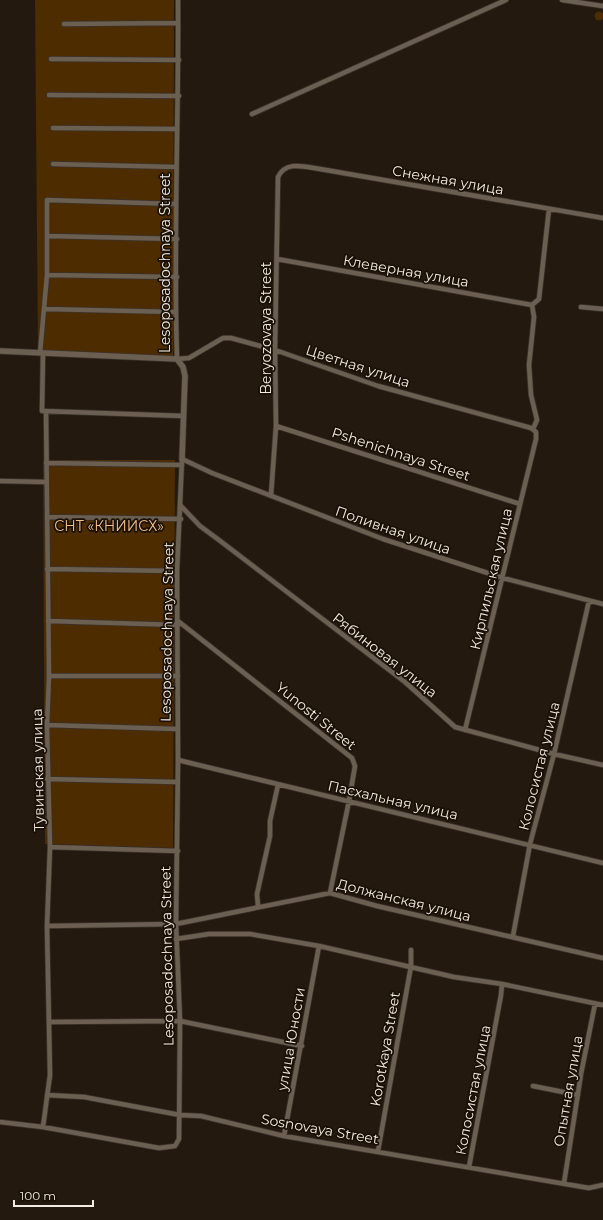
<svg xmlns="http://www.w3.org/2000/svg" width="603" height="1220" font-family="Montserrat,sans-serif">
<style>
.green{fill:#4d2c00}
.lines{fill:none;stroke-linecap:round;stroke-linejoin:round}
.minor-casing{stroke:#3b332d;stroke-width:6}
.tertiary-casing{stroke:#3b332d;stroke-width:7}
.minor{stroke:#6b5f52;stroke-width:4.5}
.tertiary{stroke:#6b5f52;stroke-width:5.5}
.labels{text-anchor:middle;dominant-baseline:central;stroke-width:3.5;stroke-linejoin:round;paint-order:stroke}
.street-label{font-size:14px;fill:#f2ebe3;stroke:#1a1006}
.park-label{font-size:14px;fill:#f3bf87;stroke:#1a1006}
</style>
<rect width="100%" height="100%" fill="#24190e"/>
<path class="green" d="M35 0H174L173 360 38 356Z
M594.5 16a4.5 4.5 0 1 1 9 0a4.5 4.5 0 1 1-9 0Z
M43 460H175L173 848 45 844Z"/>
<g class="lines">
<defs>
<path id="minor" d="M178 0C179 120 173 240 177 359L189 358 223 338H231L275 350 378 386 531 428 536 432V439L465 730
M562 0 603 6
M64 24 178 23
M51 59 179 60
M49 95 179 96
M252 114 506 0
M53 128 177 129
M53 164 176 167
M48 236 177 239
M277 259 532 305
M47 275 177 277
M532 305 534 317 529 365 531 395 537 420 533 429
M532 305 539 299 549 209
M581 307 603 309
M44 309 175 312
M40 353 47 275V200L176 204
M43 353 42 411 184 416
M276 426 520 504
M46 463 182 465
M0 481 45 482
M271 495 276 426 275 350 278 177C286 160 305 167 320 169L603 218
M181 506 200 526 219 540 405 682 455 727 554 754 603 765
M47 517 181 519
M47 569 177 571
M48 621 178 625
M178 621 352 758 355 766 349 801 330 893
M49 676H178
M47 725 177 729
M178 760 603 863
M47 779 177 782
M50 847 178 851
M258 906 257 894 270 836V821L278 785
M47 926 176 924 330 893 377 906 603 958
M513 936 530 844 554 754 589 601
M176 939 209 934H250L319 946 454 977 502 984 501 995 469 1167
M502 984 603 1005
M49 1022 180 1021 302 1046
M533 1086 578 1095
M47 1095 84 1097 180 1115 201 1116 284 1136 589 1188 603 1185
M0 1122 43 1127 159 1148 175 1146 179 1139 180 1021 176 924 178 760 177 571 182 459 212 473 383 539 503 578 603 604
M43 1127 50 1075 47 926 50 847 47 725 49 676 46 411
M284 1136 319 946
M378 1151 411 966V950
M564 1183 581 1074 595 1004"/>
<path id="tertiary" d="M0 351 177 359 183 367 185 376 182 459"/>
</defs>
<use href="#minor" class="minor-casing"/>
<use href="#tertiary" class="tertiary-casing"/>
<use href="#minor" class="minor"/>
<use href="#tertiary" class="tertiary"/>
</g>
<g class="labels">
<g class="street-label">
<text transform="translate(448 180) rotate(10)">Снежная улица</text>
<text transform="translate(165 263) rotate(-90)">Lesoposadochnaya Street</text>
<text transform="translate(406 271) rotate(10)">Клеверная улица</text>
<text transform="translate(266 328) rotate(-90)">Beryozovaya Street</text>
<text transform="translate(358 366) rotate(18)">Цветная улица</text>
<text transform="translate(401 454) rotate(18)">Pshenichnaya Street</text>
<text transform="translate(393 530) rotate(19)">Поливная улица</text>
<text transform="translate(491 579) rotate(-77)">Кирпильская улица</text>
<text transform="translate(167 632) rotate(-89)">Lesoposadochnaya Street</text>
<text transform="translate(385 655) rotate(38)">Рябиновая улица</text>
<text transform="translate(316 716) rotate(39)">Yunosti Street</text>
<text transform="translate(539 766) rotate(-76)">Колосистая улица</text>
<text transform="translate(38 770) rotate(-91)">Тувинская улица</text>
<text transform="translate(393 800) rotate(13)">Пасхальная улица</text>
<text transform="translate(404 900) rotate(14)">Должанская улица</text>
<text transform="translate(167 956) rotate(-91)">Lesoposadochnaya Street</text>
<text transform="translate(291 1039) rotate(-80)">улица Юности</text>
<text transform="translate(385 1049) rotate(-80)">Korotkaya Street</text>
<text transform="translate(473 1090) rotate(-79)">Колосистая улица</text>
<text transform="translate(568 1091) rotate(-80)">Опытная улица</text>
<text transform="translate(320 1129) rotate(10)">Sosnovaya Street</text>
</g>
<g class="park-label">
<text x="109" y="526">СНТ «КНИИСХ»</text>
</g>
</g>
<path d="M14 1200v6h79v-6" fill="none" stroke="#f2ebe3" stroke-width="2"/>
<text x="20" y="1200" font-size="12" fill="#f2ebe3" stroke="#1a1006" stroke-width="3" paint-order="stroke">100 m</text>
</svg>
